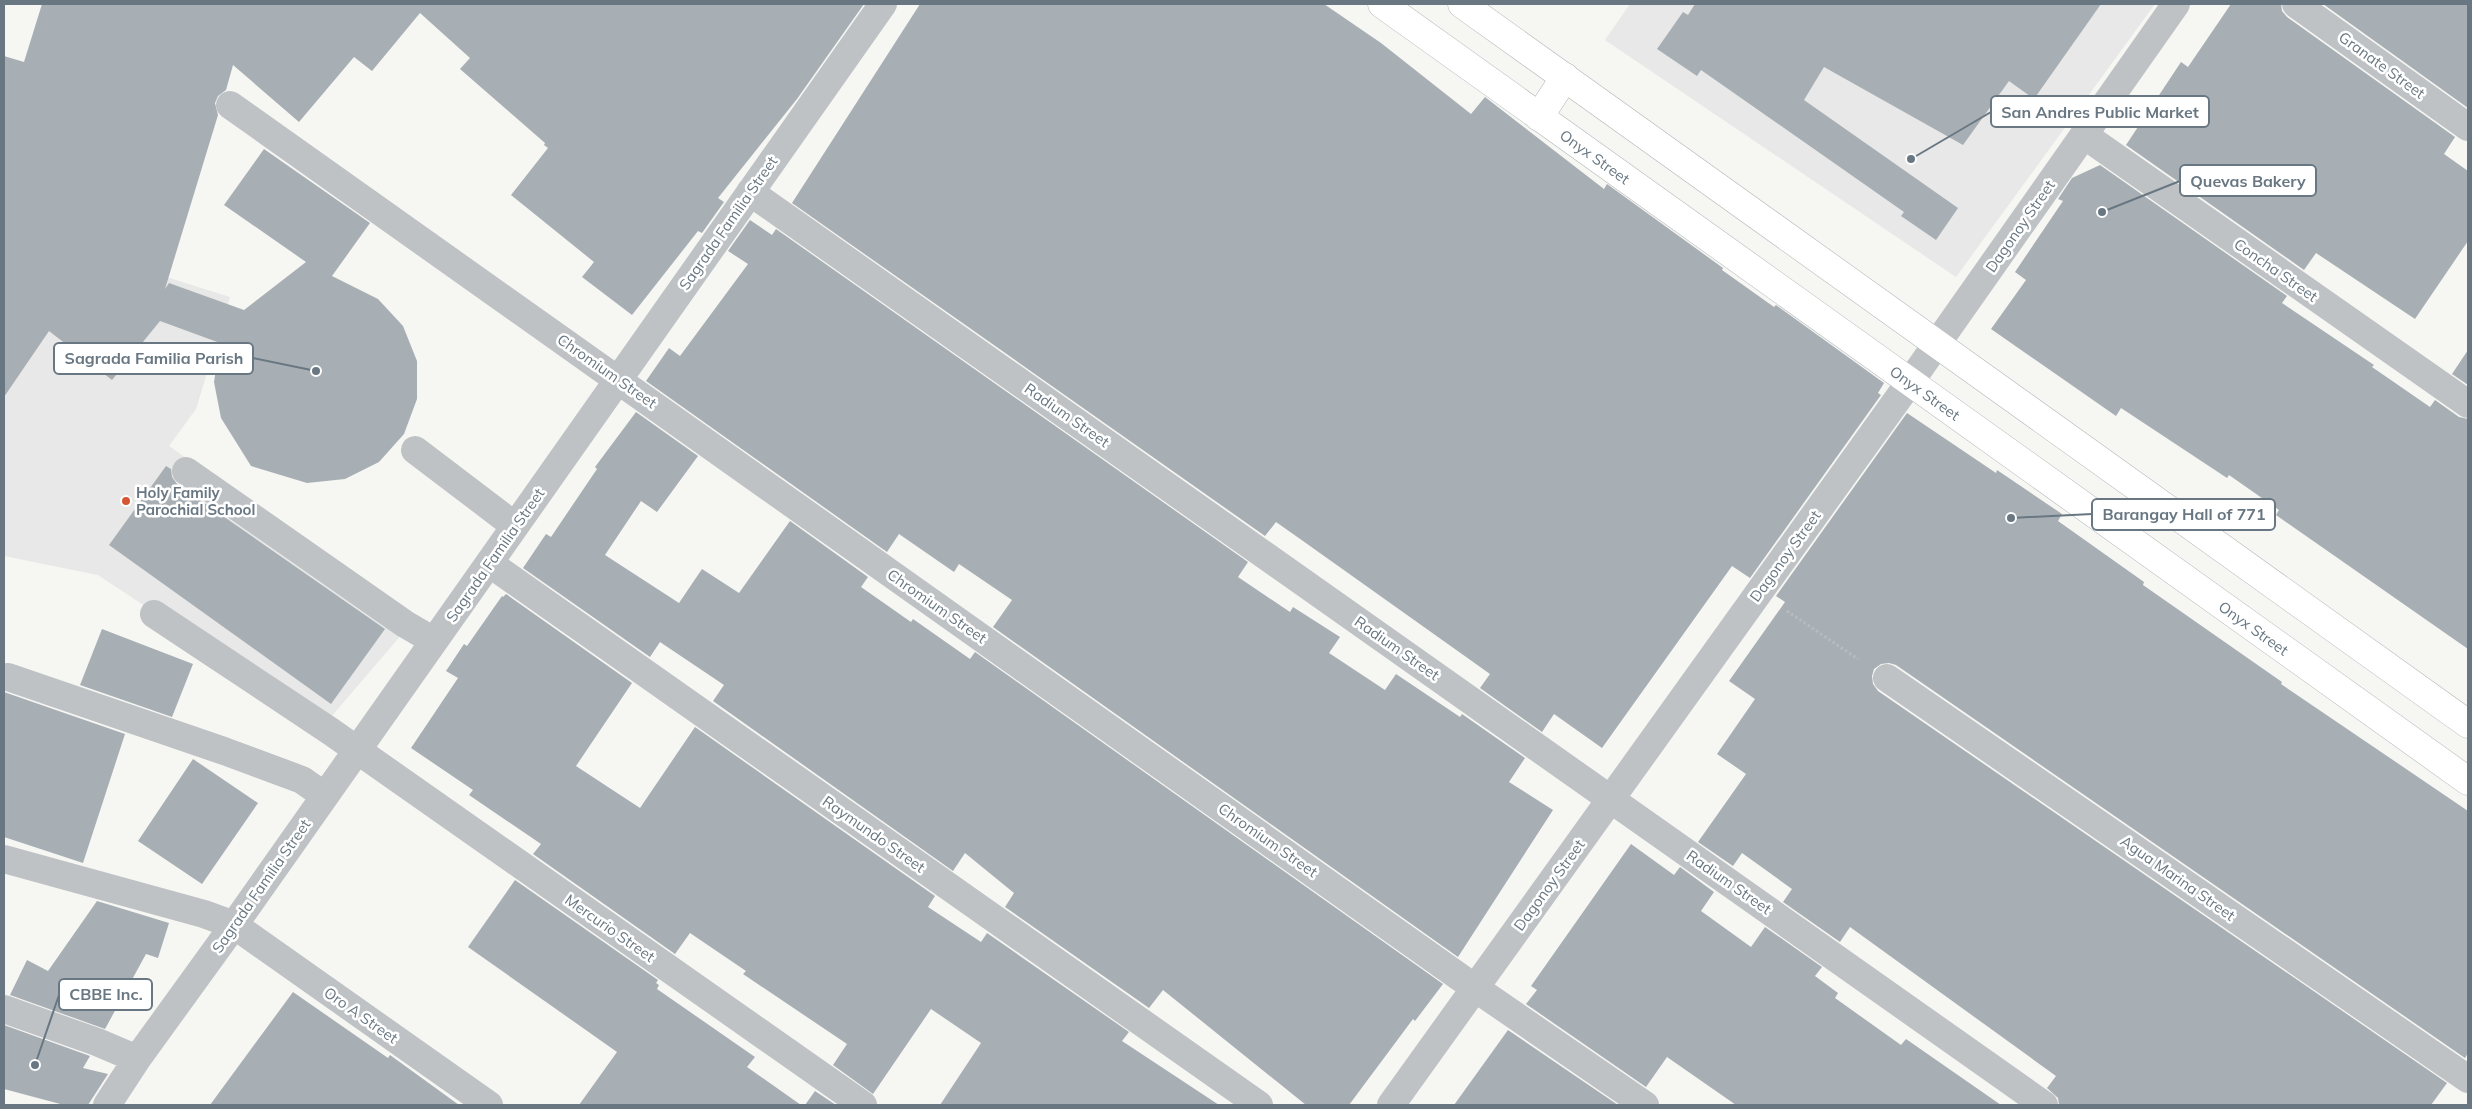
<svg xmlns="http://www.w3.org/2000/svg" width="2472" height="1109" font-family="Mulish,sans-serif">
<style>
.built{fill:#e7e8e7}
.building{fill:#a8afb4}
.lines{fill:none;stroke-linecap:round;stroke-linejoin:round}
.major-casing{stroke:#b2b6b9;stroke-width:29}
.path{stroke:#b8bbbd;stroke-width:3;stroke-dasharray:2.5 2.5;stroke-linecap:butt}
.minor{stroke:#bec2c5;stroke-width:28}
.major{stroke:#fff;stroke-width:28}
.poi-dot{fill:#d65634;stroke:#fff;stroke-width:2}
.labels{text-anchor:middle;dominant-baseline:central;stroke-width:5;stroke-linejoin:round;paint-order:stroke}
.street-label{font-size:15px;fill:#687782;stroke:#fff}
.poi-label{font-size:15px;font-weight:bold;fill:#687782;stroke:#fff;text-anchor:start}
.leader{fill:none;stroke:#687782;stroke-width:2}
.callout-dot{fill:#687782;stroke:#fff;stroke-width:2}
.callout{fill:#fff;stroke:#687782;stroke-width:2}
.callout-label{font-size:16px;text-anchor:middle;font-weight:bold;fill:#687782}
</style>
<rect width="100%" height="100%" fill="#f6f6f3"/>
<path class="built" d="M1630 4H2155L1956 277 1605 40Z
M4 226 230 297 196 409 169 446 415 619 324 725 98 575 4 556Z"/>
<path class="building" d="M42 4H864L797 99 718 198 724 202 702 233 698 231 632 315 582 277 594 262 511 195 548 148 544 145 545 143 460 69 470 58 420 13 372 71 354 57 299 122 233 65 226 90 218 96 215 103 218 115 165 289 169 283 244 310 306 262 224 205 264 149 370 223 332 276 378 299 403 326 417 361V399L404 434 379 462 345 479 307 483 251 466 221 418 214 382 220 343 160 321 112 380 49 331 4 397V56L24 62Z
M920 4H1324L1381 43 1471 114 1485 97 1604 189 1607 184 1723 268 1722 270 1774 307 1776 305 1884 383 1878 393 1881 395 1750 578 1732 566 1602 748 1554 714 1542 732 1480 688 1490 674 1303 541 1276 522 1265 536 792 203Z
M1695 4H2101L2034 99 2009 81 1963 145 1824 67 1804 100 1958 208 1936 240 1901 216 1904 212 1701 70 1697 76 1657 49 1683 12 1688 15Z
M2231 4H2281L2282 11 2287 17 2455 137 2444 154 2468 171V241L2415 319 2316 253 2304 270 2126 145 2181 62 2188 67Z
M2323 4H2468V108Z
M2100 165 2287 296 2282 303 2374 365 2372 367 2430 407 2435 400 2459 417 2468 419V649L2276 515 2279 510 2229 475 2227 478 2121 408 2116 416 1991 329 2026 280 2015 272 2063 201 2058 199 2072 178Z
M750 220 772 235 776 229 1248 562 1238 577 1290 612 1293 607 1340 637 1329 653 1385 690 1396 674 1460 717 1462 714 1525 758 1509 782 1553 810 1458 957 993 627 1012 600 959 564 954 572 899 534 887 552 646 381 669 348 680 356 748 264 728 251Z
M2468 350V385L2452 374Z
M636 412 698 456 657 512 641 501 605 555 679 603 702 569 739 593 790 521 868 577 861 587 911 622 913 619 970 659 975 652 1443 984 1415 1021 1413 1019 1349 1105H1306L1163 990 1149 1008 1005 907 1014 893 965 853 953 871 713 701 724 685 660 642 650 657 523 568 546 534 551 537 597 469 595 467Z
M1907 413 1996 473 1997 470 2062 514 2058 521 2144 582 2143 585 2282 682 2281 684 2468 811V1053L2465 1058 1896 665 1889 663 1881 664 1874 669 1872 676 1873 684 1878 691 2447 1083 2431 1105H2059L2058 1098 2047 1088 2056 1076 1850 927 1840 942 1783 902 1792 889 1742 853 1733 866 1698 842 1746 774 1717 754 1755 699 1729 681 1785 602 1776 596Z
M166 466 171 469 172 477 177 484 385 629 331 704 109 545Z
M506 594 632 683 576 766 640 808 695 727 935 896 928 907 981 942 987 933 1129 1032 1122 1041 1219 1105H940L981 1043 931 1009 873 1094 833 1065 847 1044 743 974 746 971 690 933 675 954 533 854 541 844 469 795 473 790 411 748 458 678 446 671 464 644 467 646 502 596 503 597Z
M102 629 193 664 172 717 80 685Z
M4 692 125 734 83 863 4 837Z
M193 759 258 803 202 884 138 841Z
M1631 844 1674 875 1680 867 1714 892 1701 911 1751 947 1765 927 1822 967 1815 976 1838 993 1835 998 1901 1045 1906 1039 2001 1105H1736L1667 1057 1646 1087 1526 1004 1537 990 1531 986Z
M515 880 658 980 656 983 659 985 657 989 755 1057 747 1067 801 1105H579L617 1052 468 947Z
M97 901 169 923 158 958 146 954 105 1029 10 995 27 960 48 971Z
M293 992 388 1058 390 1055 459 1105H210Z
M4 1025 90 1056 83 1068 108 1074 88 1105H64L4 1089Z
M1508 1030 1618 1105H1454Z
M815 1091 836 1105H805Z"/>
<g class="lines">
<defs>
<g id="major">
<path id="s1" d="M1382 4 2468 781"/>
<path d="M1462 4 2468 724"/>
<path d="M1539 117 1565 77"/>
</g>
</defs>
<use href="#major" class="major-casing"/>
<path class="path" d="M1787 611 1858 659"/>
<path class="minor" d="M2296 4 2468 127
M230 105 1475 988 1645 1105
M2084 135 2468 404
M750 192 2044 1105
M415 450 515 526
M186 471 405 624 434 641
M489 563 1259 1105
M154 614 330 731 863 1105
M8 677 224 751 302 780 325 796
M1887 678 2468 1079
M4 859 204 914 234 925 489 1105
M4 1009 97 1042 137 1059
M107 1105 137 1059 234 925 883 4
M1391 1105 1910 382 2176 4"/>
<use href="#major" class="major"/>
</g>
<circle class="poi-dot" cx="126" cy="501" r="5"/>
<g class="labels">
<g class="street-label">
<text transform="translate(2382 65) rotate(36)">Granate Street</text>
<text stroke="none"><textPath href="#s1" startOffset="262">Onyx Street</textPath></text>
<text transform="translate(728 223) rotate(-55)">Sagrada Familia Street</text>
<text transform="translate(2020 226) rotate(-55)">Dagonoy Street</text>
<text transform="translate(2276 270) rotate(35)">Concha Street</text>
<text transform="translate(607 371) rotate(35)">Chromium Street</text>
<text stroke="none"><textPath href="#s1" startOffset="668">Onyx Street</textPath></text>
<text transform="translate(1067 415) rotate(35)">Radium Street</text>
<text transform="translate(495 555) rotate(-55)">Sagrada Familia Street</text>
<text transform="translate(1785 556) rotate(-54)">Dagonoy Street</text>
<text transform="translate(937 606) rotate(35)">Chromium Street</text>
<text stroke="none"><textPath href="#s1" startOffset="1072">Onyx Street</textPath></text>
<text transform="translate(1397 648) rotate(35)">Radium Street</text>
<text transform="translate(874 834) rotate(35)">Raymundo Street</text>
<text transform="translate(1268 840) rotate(35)">Chromium Street</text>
<text transform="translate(2178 878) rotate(35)">Agua Marina Street</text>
<text transform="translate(1729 882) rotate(35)">Radium Street</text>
<text transform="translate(1549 885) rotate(-54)">Dagonoy Street</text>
<text transform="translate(261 886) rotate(-55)">Sagrada Familia Street</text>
<text transform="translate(610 928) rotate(35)">Mercurio Street</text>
<text transform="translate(361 1015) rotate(35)">Oro A Street</text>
</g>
<g class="poi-label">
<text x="136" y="492">Holy Family<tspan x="136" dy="17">Parochial School</tspan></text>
</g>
</g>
<path class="leader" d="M1911 159L1991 112M2102 212L2180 181M316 371L253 358M2011 518L2092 514M35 1065L59 995"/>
<g class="callout-dot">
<circle cx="1911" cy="159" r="5"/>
<circle cx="2102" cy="212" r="5"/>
<circle cx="316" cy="371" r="5"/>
<circle cx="2011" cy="518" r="5"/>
<circle cx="35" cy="1065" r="5"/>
</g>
<g class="callout">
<rect x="1991" y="96" width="218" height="31" rx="5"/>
<rect x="2180" y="165" width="136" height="31" rx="5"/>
<rect x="54" y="343" width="199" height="31" rx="5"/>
<rect x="2092" y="499" width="183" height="31" rx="5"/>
<rect x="59" y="979" width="93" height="31" rx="5"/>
</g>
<g class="callout-label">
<text x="2100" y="118">San Andres Public Market</text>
<text x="2248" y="187">Quevas Bakery</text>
<text x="154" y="364">Sagrada Familia Parish</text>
<text x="2184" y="520">Barangay Hall of 771</text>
<text x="106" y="1000">CBBE Inc.</text>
</g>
<rect width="2472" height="1109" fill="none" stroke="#687782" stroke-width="10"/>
</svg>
